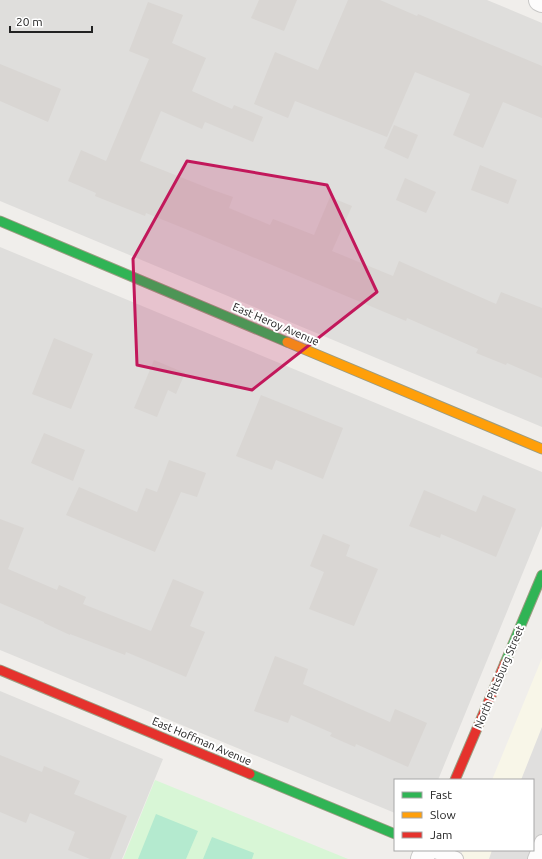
<svg xmlns="http://www.w3.org/2000/svg" width="542" height="859" font-family="Ubuntu,sans-serif">
<style>
.residential{fill:#dfdedc}
.education{fill:#f8f6e8}
.park{fill:#d8f6d6}
.pitch{fill:#b4eacf}
.parking{fill:#e0dfde}
.building{fill:#d9d6d3}
.lines{fill:none;stroke-linecap:round;stroke-linejoin:round}
.lane-casing{stroke:#c9c8c7;stroke-width:16}
.street-casing{stroke:#c9c8c7;stroke-width:24}
.fast-casing{stroke:#9b9c81;stroke-width:11}
.slow-casing{stroke:#9b9c81;stroke-width:11}
.jam-casing{stroke:#9b9c81;stroke-width:11}
.lane{stroke:#fdfcfc;stroke-width:14}
.street{stroke:#fdfcfc;stroke-width:22}
.fast{stroke:#30b455;stroke-width:9}
.slow{stroke:#ff9f0a;stroke-width:9}
.jam{stroke:#e5322d;stroke-width:9}
.marked{fill:#c2185b;fill-opacity:0.2;stroke:#c2185b;stroke-width:3;stroke-linejoin:round}
.labels{text-anchor:middle;dominant-baseline:central;stroke-width:4;stroke-linejoin:round;paint-order:stroke}
.street-label{font-size:11px;fill:#222;stroke:#fff}
</style>
<rect width="100%" height="100%" fill="#f0eeeb"/>
<path class="residential" d="M0 0H487L542 23V427L0 201Z
M0 247 542 472V526L438 780H395V813L0 650Z
M0 691 163 759 122 859H0Z"/>
<path class="education" d="M542 658V859H460L463 850H533V780H492Z"/>
<path class="park" d="M155 780 348 859H123Z"/>
<path class="pitch" d="M156 814 198 831 186 859H138Z
M212 837 254 853 252 859H203Z"/>
<path class="parking" d="M542 727V859H489L492 850H533V780H521Z"/>
<path class="building" d="M259 0H297L284 31 251 18Z
M348 0H380L417 16 418 14 542 66V118L503 102 483 148 453 135 470 94 415 72 387 137 295 101 288 118 254 104 275 52 318 70Z
M148 2 183 15 172 43 206 58 192 91 232 109 234 105 263 117 253 142 205 122 202 129 161 111 140 161 213 190 233 197 229 208 270 225 273 219 314 235 330 197 352 206 332 251 393 276 399 261 496 304 501 292 542 308V378L507 363 506 365 476 353 478 349 407 318 406 321 188 230 146 213 145 216 95 196 96 193 68 181 81 150 106 161 149 59 129 51Z
M0 64 61 89 48 122 0 101Z
M394 125 418 135 408 159 384 148Z
M480 165 517 180 508 204 471 190Z
M405 178 436 192 426 213 396 200Z
M54 338 93 354 71 409 32 394Z
M154 360 185 373 176 394 168 390 157 417 134 408Z
M261 395 343 428 323 479 276 460 272 470 236 456Z
M44 433 85 450 73 481 31 463Z
M169 460 206 473 197 497 181 492 155 552 66 515 79 487 137 512 146 488 157 492Z
M424 490 476 512 483 495 516 509 496 557 441 534 440 538 409 526Z
M0 519 24 528 8 569 57 590 59 585 86 597 83 604 151 631 173 579 204 592 190 626 205 632 186 677 126 652 125 655 70 634V635L44 623V622L0 603Z
M323 534 350 545 346 556 378 569 354 626 309 609 324 572 310 566Z
M275 656 308 669 303 684 390 722 395 709 427 723 408 767 356 744 355 747 330 736 332 733 291 715 288 723 254 711Z
M0 755 42 772 44 766 80 781 74 794 127 816 110 859H90L68 850 75 832 30 813 26 823 0 812Z"/>
<g class="lines">
<defs>
<path id="lane" d="M433 850 456 859
M535 859 542 842"/>
<path id="street" d="M540 0 542 1
M422 859 426 850"/>
<path id="fast" d="M0 221 287 342
M505 663 542 575
M250 774 395 834"/>
<path id="slow" d="M287 342 542 449"/>
<path id="jam" d="M0 670 250 774
M455 780 505 663"/>
</defs>
<use href="#lane" class="lane-casing"/>
<use href="#street" class="street-casing"/>
<use href="#fast" class="fast-casing"/>
<use href="#slow" class="slow-casing"/>
<use href="#jam" class="jam-casing"/>
<use href="#lane" class="lane"/>
<use href="#street" class="street"/>
<use href="#fast" class="fast"/>
<use href="#slow" class="slow"/>
<use href="#jam" class="jam"/>
</g>
<path class="marked" d="M187 161 327 185 377 292 252 390 137 365 133 259Z"/>
<g class="labels">
<g class="street-label">
<text transform="translate(276 324) rotate(23)">East Heroy Avenue</text>
<text transform="translate(499 677) rotate(-67)">North Pittsburg Street</text>
<text transform="translate(202 741) rotate(23)">East Hoffman Avenue</text>
</g>
</g>
<rect x="394" y="779" width="140" height="72" fill="#ffffff" stroke="#a7a7a7"/>
<rect x="402" y="792" width="20" height="6" fill="#30b455" stroke="#a7a7a7"/>
<text x="430" y="799" font-size="12" fill="#222222">Fast</text>
<rect x="402" y="812" width="20" height="6" fill="#ff9f0a" stroke="#a7a7a7"/>
<text x="430" y="819" font-size="12" fill="#222222">Slow</text>
<rect x="402" y="832" width="20" height="6" fill="#e5322d" stroke="#a7a7a7"/>
<text x="430" y="839" font-size="12" fill="#222222">Jam</text>
<path d="M10 26v6h82v-6" fill="none" stroke="#222222" stroke-width="2"/>
<text x="16" y="26" font-size="12" fill="#222222" stroke="#ffffff" stroke-width="3" paint-order="stroke">20 m</text>
</svg>
